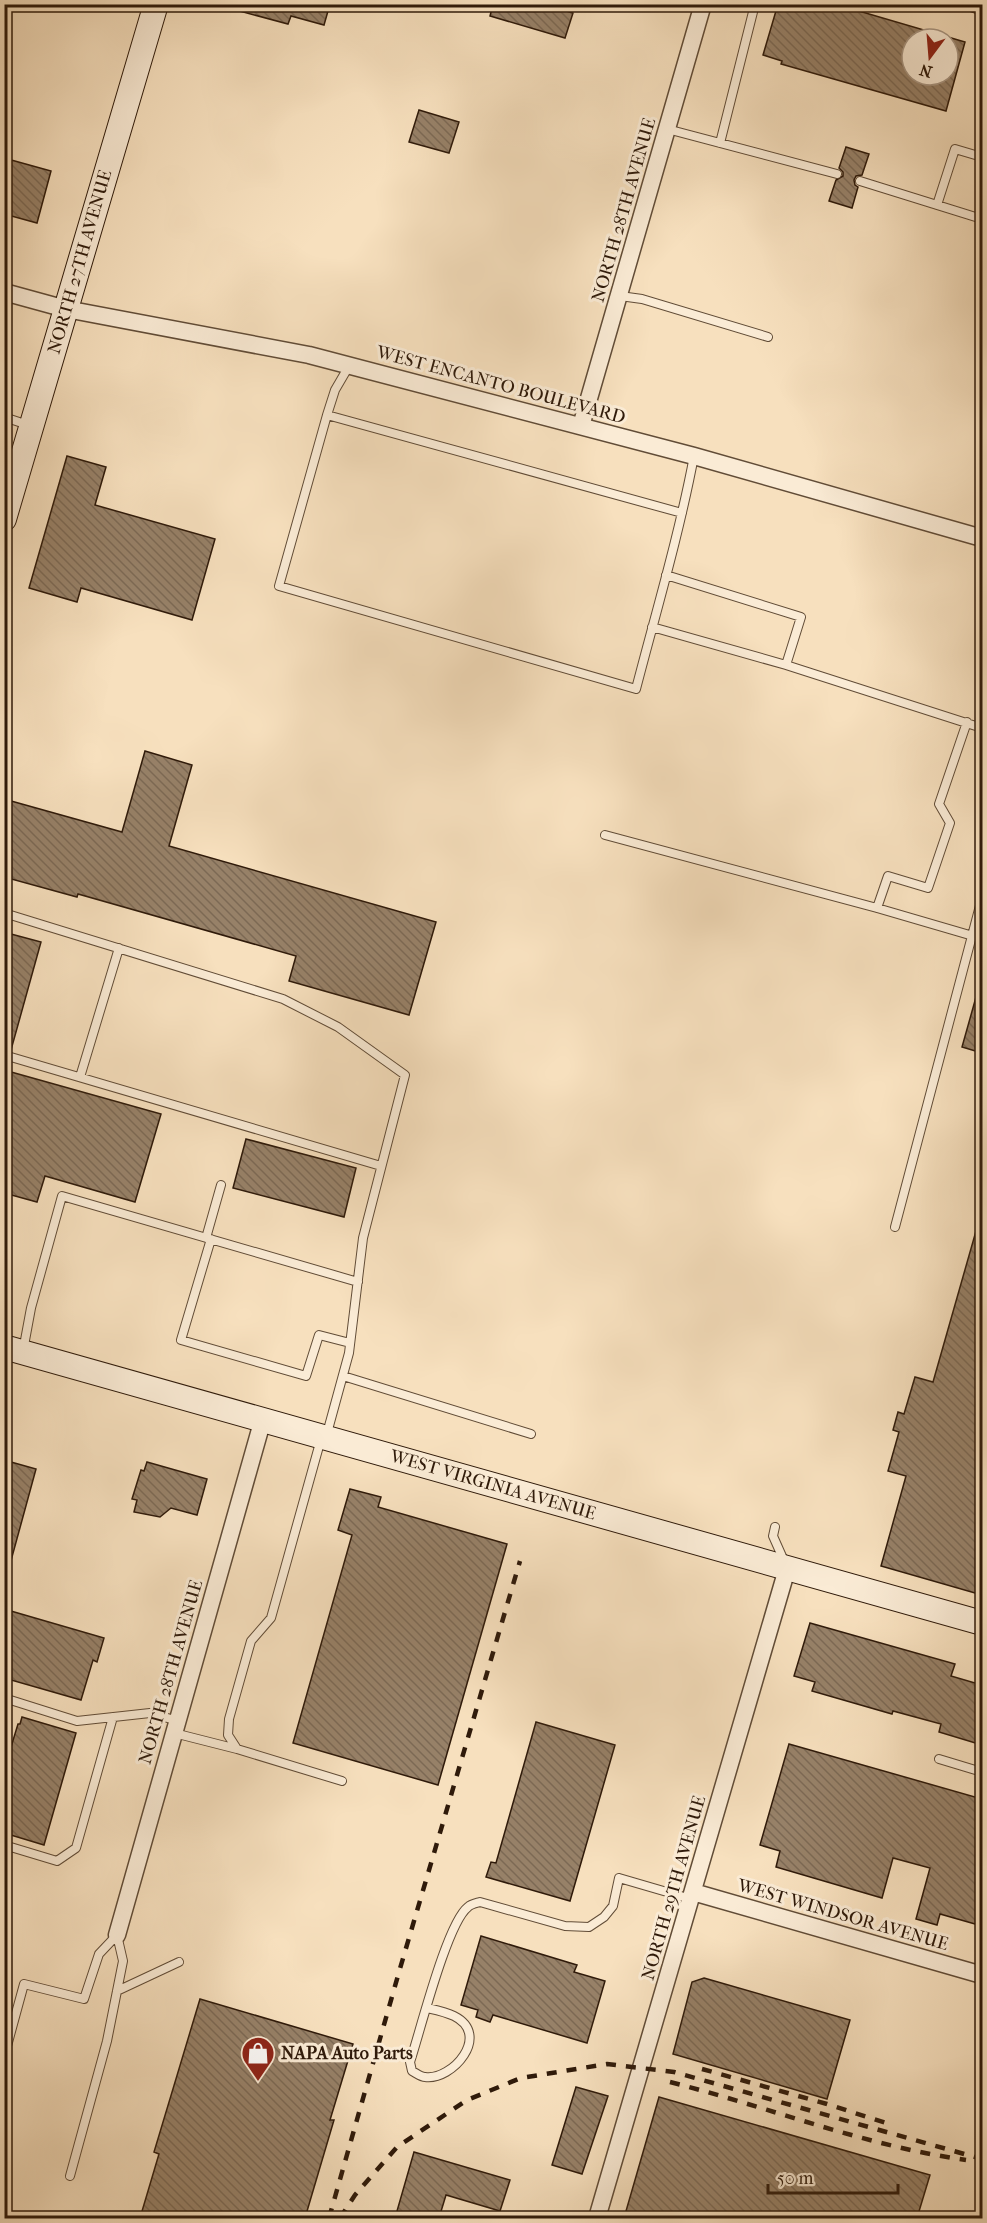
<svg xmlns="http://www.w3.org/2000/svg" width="987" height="2223" font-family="'IM FELL French Canon',serif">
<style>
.building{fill:url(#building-back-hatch);stroke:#2f1a0a;stroke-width:1.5}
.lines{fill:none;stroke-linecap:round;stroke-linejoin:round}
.lane-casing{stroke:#614c37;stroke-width:10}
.street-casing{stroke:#614c37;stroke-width:19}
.secondary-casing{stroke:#2f1a0a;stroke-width:26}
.lane{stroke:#faebd5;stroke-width:8}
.street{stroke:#faebd5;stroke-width:16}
.secondary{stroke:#faebd5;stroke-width:24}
.rail{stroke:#2f1a0a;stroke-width:4.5;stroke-dasharray:10 10;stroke-linecap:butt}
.labels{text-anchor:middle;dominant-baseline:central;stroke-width:6;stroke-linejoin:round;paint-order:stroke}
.street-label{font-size:18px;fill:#2f1a0a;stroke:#faebd5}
.poi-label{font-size:18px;font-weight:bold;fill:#2f1a0a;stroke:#faebd5;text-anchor:start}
</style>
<defs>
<pattern id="building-back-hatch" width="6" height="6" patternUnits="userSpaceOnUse" patternTransform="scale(1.5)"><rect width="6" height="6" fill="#978168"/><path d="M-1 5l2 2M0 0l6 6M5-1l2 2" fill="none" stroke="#7c6954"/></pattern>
</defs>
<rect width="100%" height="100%" fill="#f7e0be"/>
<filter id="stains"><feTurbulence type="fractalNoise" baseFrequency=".00333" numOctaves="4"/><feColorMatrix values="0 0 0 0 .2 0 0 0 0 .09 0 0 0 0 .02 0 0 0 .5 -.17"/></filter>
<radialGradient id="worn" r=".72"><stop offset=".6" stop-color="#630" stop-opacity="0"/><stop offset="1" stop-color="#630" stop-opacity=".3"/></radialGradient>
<path class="building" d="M232 4H330L324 25 291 16 288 24 232 9Z
M493 4H543L573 13 565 38 490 16Z
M778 4H835L941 35V39H912V75H948V37L965 42 946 111 781 64 782 61 763 55Z
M419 110 459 122 449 153 409 142Z
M846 147 869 154 862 175 856 176 854 180 855 185 858 187 852 208 829 201 836 180 843 176V172L839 168Z
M4 158 51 171 37 223 4 214Z
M67 456 106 467 95 505 215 539 192 620 81 588 77 602 29 588Z
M145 751 192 765 169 846 436 922 409 1015 289 981 296 956 78 894 77 897 4 877V799L122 832Z
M11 934 41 942 11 1050 4 1049V958Z
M978 990 982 991V1053L962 1047Z
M4 1070 161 1114 135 1202 45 1176 37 1202 4 1193Z
M246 1139 356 1168 344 1217 233 1188Z
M978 1224H982V1595L881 1566 906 1476 888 1471 899 1432 893 1430 898 1412 904 1414 915 1377 933 1382Z
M11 1462 36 1469 9 1568 4 1567V1485Z
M147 1462 207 1479 197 1515 171 1508 160 1517 134 1512 137 1500 132 1499 141 1470 144 1471Z
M350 1489 381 1497 378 1507 507 1544 438 1785 293 1743 352 1535 338 1530Z
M4 1609 104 1638 97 1662 93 1660 81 1700 4 1678Z
M810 1623 955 1664 951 1676 982 1685V1745L939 1732 941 1724 893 1711 892 1714 812 1691 815 1682 794 1676Z
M22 1717 76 1733 44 1845 4 1833V1770L18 1724H20Z
M536 1722 615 1745 570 1901 486 1877 491 1862 496 1863Z
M789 1744 982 1799V1926L940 1914 937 1925 916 1919 930 1868 893 1858 882 1898 776 1867 780 1851 760 1845Z
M481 1936 577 1965 574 1972 605 1981 587 2043 493 2015 490 2022 476 2017 478 2010 461 2005Z
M704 1978 850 2020 827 2099 673 2054 692 1982Z
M200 1999 353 2044 330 2120H334L305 2218H140L159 2154 154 2152Z
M576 2087 608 2096 582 2174 552 2165Z
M659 2097 930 2175 917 2218H624Z
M414 2152 510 2180 500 2211 446 2195 439 2218H395Z"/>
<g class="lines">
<defs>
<path id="lane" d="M963 4 982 11
M667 129 837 174
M720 143 755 4
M860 181 982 219
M937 205 955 149 982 157
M620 296 642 299 768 337
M327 415 335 390 349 366
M4 417 28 425
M682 513 327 415 279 586 636 689C656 612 679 535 694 456
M666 575 801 617 786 665 982 728
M652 627 786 665
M605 835 877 908 973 936
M877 908 888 876 928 888 950 823 939 804 967 722
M4 913 283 999 338 1027 405 1075 363 1238 349 1353 326 1437
M4 1055 381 1166
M80 1077 119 948
M895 1227 982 898
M206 1238 221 1185
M211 1239 181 1340 306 1376 319 1335 350 1343
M23 1351 31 1308 62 1196 358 1282
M343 1376 531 1434
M321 1439 271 1618 251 1641 229 1719 228 1735 237 1749 342 1781
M775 1527 773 1536 785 1563
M4 1698 77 1721 150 1713 178 1721
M174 1733 237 1749
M939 1759 982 1772
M4 1845 57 1861 76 1848 113 1717
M117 1991 179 1962
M427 2008C436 2010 446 2012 454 2016 492 2035 452 2081 425 2077 421 2077 416 2073 412 2071L410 2062C420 2032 447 1923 468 1907 471 1904 477 1903 480 1902L565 1926 589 1927 604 1917 613 1906 619 1878 691 1899
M4 2057 24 1984 84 1999 99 1954 117 1935
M70 2176 107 2041 123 1961 117 1935"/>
<path id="street" d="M4 292 66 309 309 355 694 456 982 538
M581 426 703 4
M693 1892 982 1975
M117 1935 263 1419
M597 2218 787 1569"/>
<path id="secondary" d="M4 519 156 4
M4 1347 982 1623"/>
</defs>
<use href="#lane" class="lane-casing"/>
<use href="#street" class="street-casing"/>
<use href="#secondary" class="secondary-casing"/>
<use href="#lane" class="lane"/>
<use href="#street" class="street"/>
<use href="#secondary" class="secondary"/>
<path class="rail" d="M702 2069 827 2104 889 2124
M670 2082C769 2107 865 2146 966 2160
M329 2218 399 1972 520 1561
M340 2218 355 2195 397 2147 467 2100 521 2078 607 2064 674 2072 982 2159"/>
</g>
<defs>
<symbol id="shop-pin" viewBox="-11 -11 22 30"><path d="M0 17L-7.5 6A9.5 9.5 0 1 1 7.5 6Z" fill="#8f2418" stroke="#faebd5"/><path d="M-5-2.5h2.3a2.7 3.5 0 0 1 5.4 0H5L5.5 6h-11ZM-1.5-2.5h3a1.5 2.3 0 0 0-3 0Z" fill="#fff"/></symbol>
</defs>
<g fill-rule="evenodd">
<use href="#shop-pin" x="239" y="2034" width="38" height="52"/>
</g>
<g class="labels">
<g class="street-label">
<text transform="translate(624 210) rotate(-74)">NORTH 28TH AVENUE</text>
<text transform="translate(80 262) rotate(-74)">NORTH 27TH AVENUE</text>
<text transform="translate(501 385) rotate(15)">WEST ENCANTO BOULEVARD</text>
<text transform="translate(493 1485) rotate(16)">WEST VIRGINIA AVENUE</text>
<text transform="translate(171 1672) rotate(-74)">NORTH 28TH AVENUE</text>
<text transform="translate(674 1888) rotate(-74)">NORTH 29TH AVENUE</text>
<text transform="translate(843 1915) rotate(16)">WEST WINDSOR AVENUE</text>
</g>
<g class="poi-label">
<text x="281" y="2053">NAPA Auto Parts</text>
</g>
</g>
<rect width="987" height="2223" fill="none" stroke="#f7e0be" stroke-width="24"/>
<rect x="6" y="6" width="975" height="2211" fill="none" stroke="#2f1a0a" stroke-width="3"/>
<rect x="12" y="12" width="963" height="2199" fill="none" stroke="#2f1a0a" stroke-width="1.5"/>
<g transform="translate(930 57) rotate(196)"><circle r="28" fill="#faebd5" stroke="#a99784" stroke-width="1.5"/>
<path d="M0-4.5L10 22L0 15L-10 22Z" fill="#8f2418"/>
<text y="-9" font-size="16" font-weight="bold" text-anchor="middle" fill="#2f1a0a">N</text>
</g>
<path d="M768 2184v9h130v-9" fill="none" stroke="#2f1a0a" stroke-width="3"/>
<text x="777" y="2184" font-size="18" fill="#2f1a0a" stroke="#faebd5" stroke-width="4.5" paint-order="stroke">50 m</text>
<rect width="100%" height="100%" filter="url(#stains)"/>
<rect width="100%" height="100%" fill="url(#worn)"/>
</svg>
